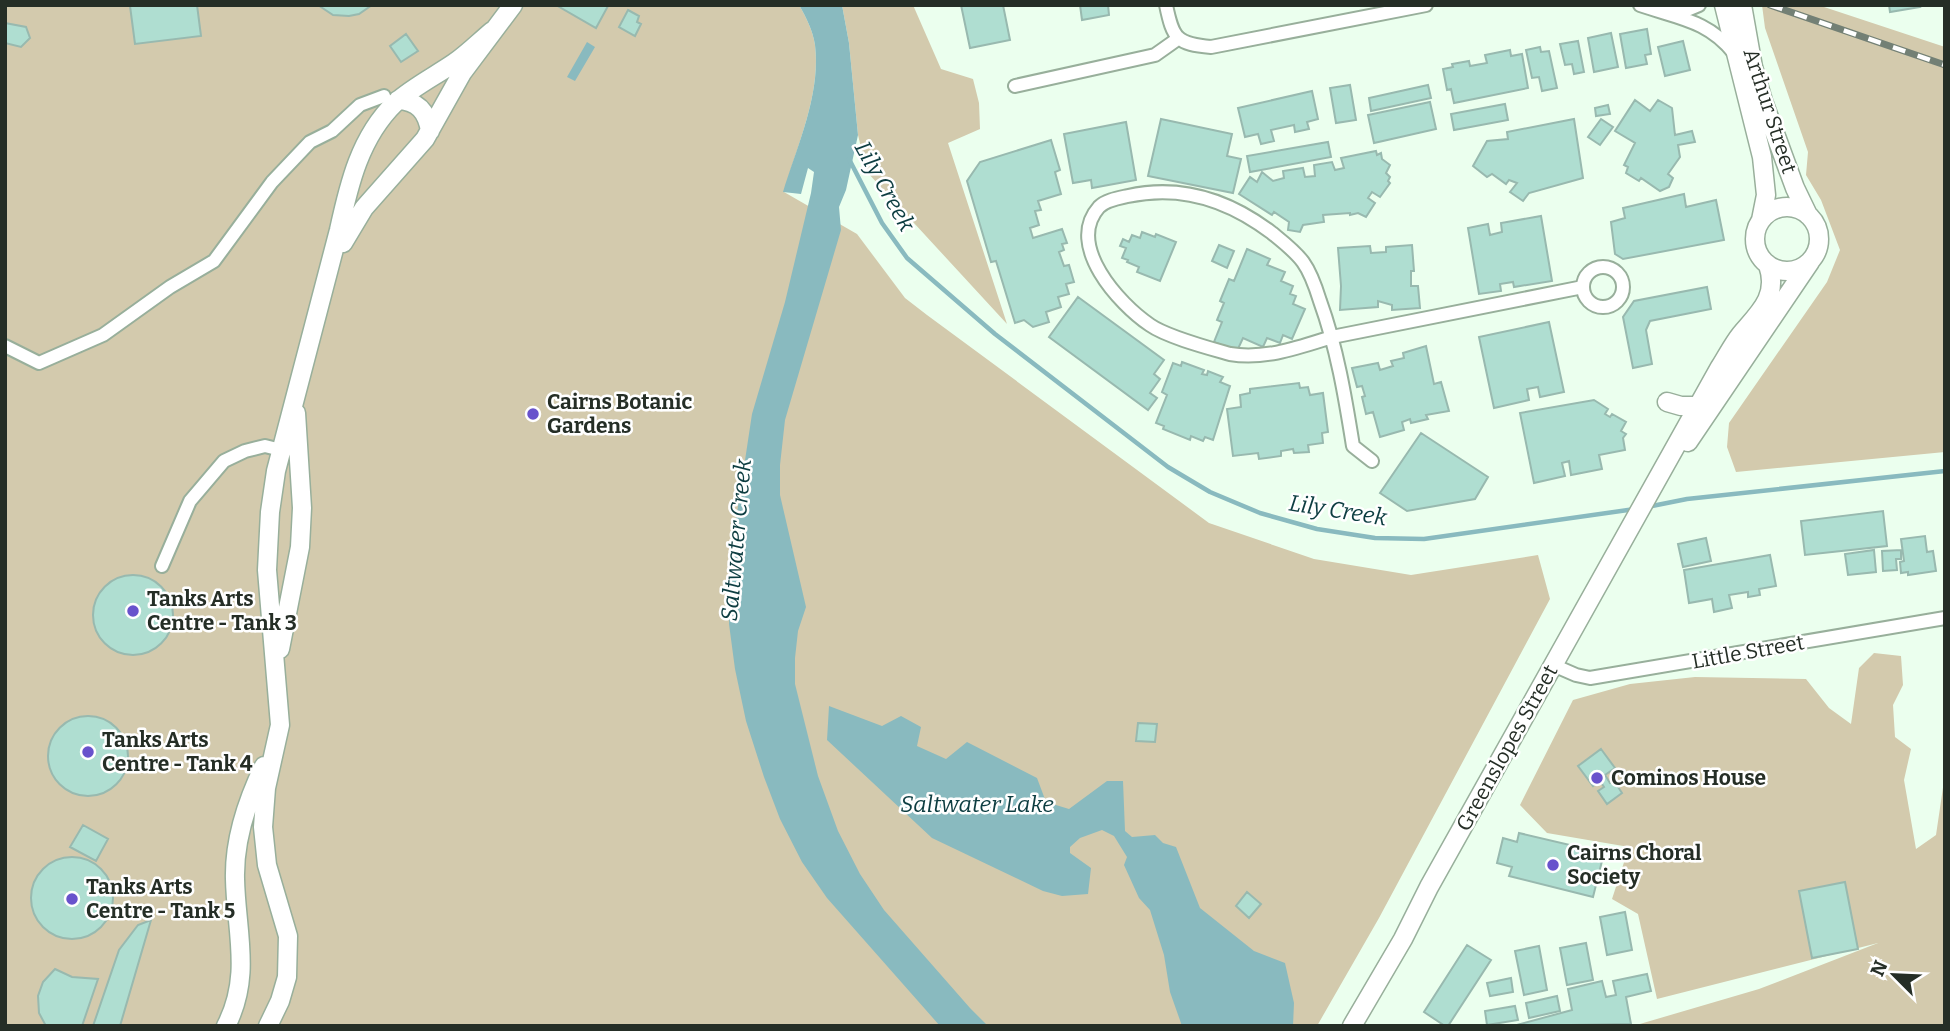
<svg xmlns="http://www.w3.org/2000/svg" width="1950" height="1031" font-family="Bitter,serif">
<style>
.green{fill:#d3caad}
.water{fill:#89babf}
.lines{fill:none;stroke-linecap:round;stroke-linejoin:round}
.stream{stroke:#89babf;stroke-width:4.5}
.building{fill:#afded1;stroke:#98b9af;stroke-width:2}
.street-casing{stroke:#98af9b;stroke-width:16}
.secondary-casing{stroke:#98af9b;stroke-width:21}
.street{stroke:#fff;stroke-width:12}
.secondary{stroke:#fff;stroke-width:18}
.rail-casing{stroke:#738075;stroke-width:7}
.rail{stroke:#fff;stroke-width:4.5;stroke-dasharray:13;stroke-linecap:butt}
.poi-dot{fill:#6852cc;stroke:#fff;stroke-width:2.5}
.labels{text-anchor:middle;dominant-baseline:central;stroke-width:5;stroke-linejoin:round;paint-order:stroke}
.street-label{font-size:21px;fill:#252e26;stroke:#fff}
.poi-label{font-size:21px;font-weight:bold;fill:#252e26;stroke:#fff;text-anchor:start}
.water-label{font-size:23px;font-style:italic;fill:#0d3d41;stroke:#fff}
</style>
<rect width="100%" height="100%" fill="#ebffee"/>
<path class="green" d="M5 5H799C806 17 813 31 815 45 821 94 797 145 784 192L857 234 905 298 927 315 1209 523 1314 559 1411 575 1538 555 1550 599 1379 918 1317 1026H5Z
M842 5H913L941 69 973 79 979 103 980 129 948 143 1007 324 867 172 858 135 849 43Z
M1762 5H1818L1945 47V452L1736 472 1727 447 1729 423 1827 282 1840 250 1821 200 1806 175 1808 152 1765 28Z
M1874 653 1901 656 1903 685 1893 705 1895 737 1911 749 1904 780 1916 849 1936 835 1945 774V1026H1633L1759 989 1878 943 1657 999 1638 914 1612 899 1629 847 1547 833 1520 805 1573 700 1630 684 1695 677 1806 679 1829 708 1851 724 1859 668Z"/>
<path class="water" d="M799 5H842L849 43 858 135 846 190 839 207 841 230 785 420 780 465V495L806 607 798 631 795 658V684L818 776 838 831 860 874 884 910 970 1008 988 1026H940L827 898 802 862 780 819 764 777 746 721 735 669 729 624 731 553 752 414 785 302 811 193 814 172 808 168 801 194 783 192C797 146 821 94 815 45 813 31 806 17 799 5Z
M587 42 595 47 575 81 567 77Z
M829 706 882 726 901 716 921 727 917 746 946 759 967 742 1037 778 1046 802 1069 809 1107 781H1123L1125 831 1132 837 1155 835 1163 843 1176 847 1200 908 1254 951 1285 963 1294 1003 1293 1026H1182L1170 992 1164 955 1150 910 1139 898 1124 865 1127 857 1114 836 1102 830 1080 838 1070 847V853L1091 868 1088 894 1062 896 1043 891 932 838 827 740Z"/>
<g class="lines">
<path class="stream" d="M849 159 882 223 907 258 995 334 1168 467 1210 492 1260 513 1317 529 1375 538 1424 539 1635 509
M1647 507 1687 499 1945 471"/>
</g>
<path class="building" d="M197 5 201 36 135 44 130 6Z
M318 5H372L359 14 349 16 333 15Z
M556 5H607L608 6 596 28Z
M961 5H1003L1010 40 970 48Z
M1080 5H1108L1109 15 1082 20Z
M1889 5H1919L1920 7 1890 12Z
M628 10 639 16 637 22 641 24 635 36 619 27Z
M5 23 26 27 30 38 21 47 5 43Z
M1647 29 1651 54 1645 55 1647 64 1626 68 1620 34Z
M1611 33 1618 67 1594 72 1588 38Z
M406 34 418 51 401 62 390 46Z
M1578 41 1584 72 1574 74 1572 64 1565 65 1560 44Z
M1683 41 1690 70 1665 76 1658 47Z
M1540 47 1541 52 1549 51 1557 88 1542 91 1539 77 1532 78 1526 50Z
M1510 50 1511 56 1522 54 1528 88 1454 103 1451 89 1447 90 1443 69 1453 67 1452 64 1469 61 1470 66 1487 63 1485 55Z
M1350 85 1356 120 1336 123 1330 88Z
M1428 85 1431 98 1371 111 1369 98Z
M1312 91 1318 119 1307 122 1309 129 1295 132 1294 125 1271 130 1274 141 1261 144 1258 134 1245 137 1238 108Z
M1635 100 1650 111 1658 100 1672 108 1675 135 1692 131 1695 142 1678 145 1680 157 1668 174 1673 178 1669 187 1660 191 1641 178 1639 181 1626 173 1628 167 1624 165 1635 143 1615 131Z
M1430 102 1436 129 1374 143 1368 115Z
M1505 104 1508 120 1454 130 1451 114Z
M1608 105 1610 114 1596 116 1595 108Z
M1161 119 1232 134 1227 156 1241 159 1233 193 1148 176Z
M1574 119 1583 178 1529 193 1523 201 1510 192 1517 183 1509 180 1506 184 1492 174 1487 177 1473 166 1487 141 1508 139 1507 132Z
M1601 119 1613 127 1600 145 1588 137Z
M1126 122 1136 180 1092 188 1091 180 1073 183 1064 134Z
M1051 140 1060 170 1055 172 1061 194 1038 201 1041 210 1035 211 1039 225 1030 228 1033 238 1062 229 1067 243 1062 244 1064 250 1059 252 1064 266 1069 265 1074 282 1066 284 1069 294 1058 297 1061 307 1046 312 1049 322 1033 327 1024 320 1015 323 996 261 991 262 967 181 980 162Z
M1328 142 1331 157 1250 172 1247 156Z
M1376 151 1377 155 1381 153 1382 159 1390 165 1386 173 1390 177 1388 181 1390 183 1380 197 1372 192 1368 198 1375 203 1366 217 1358 213 1350 215V213L1323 215 1324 222 1303 225 1300 232 1288 230 1289 222 1274 212 1272 215 1239 194 1250 177 1257 182 1262 172 1273 181 1284 178 1283 171 1303 168 1305 177 1315 176 1314 165 1332 162 1335 170 1344 168 1341 158Z
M1684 194 1686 207 1716 200 1724 240 1623 259 1615 254 1611 222 1625 218 1623 208Z
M1541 216 1552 281 1514 287 1513 282 1500 284 1501 291 1479 294 1468 228 1488 224 1490 235 1502 232 1501 223Z
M1142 232 1155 237 1156 234 1176 242 1160 281 1137 272 1139 267 1127 262 1128 260 1122 258 1126 248 1120 246 1123 239 1129 242 1132 235 1140 238Z
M1219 245 1234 251 1227 268 1212 261Z
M1412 245 1414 271H1411V286H1418L1420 308 1392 310V305L1378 301V307L1340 310 1341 286 1338 248 1370 246 1371 253 1386 252V247Z
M1247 249 1270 259 1267 265 1285 272 1281 281 1293 286 1290 294 1296 296 1293 304 1305 309 1292 339 1283 335 1280 343 1267 338 1263 347 1243 338 1237 351 1214 342 1222 322 1217 320 1224 303 1220 301 1229 279 1234 281Z
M1707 287 1711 309 1650 321 1646 330 1652 364 1633 368 1623 317 1634 301Z
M1078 297 1164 360 1154 374 1160 379 1150 393 1157 398 1148 410 1049 337Z
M1549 322 1564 392 1540 397 1538 387 1527 389 1529 400 1494 408 1479 337Z
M1426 346 1434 384 1441 382 1449 411 1426 415 1428 419 1411 423 1410 419 1402 422 1404 430 1380 437 1373 412 1366 414 1362 397 1365 396 1362 386 1357 387 1352 368 1378 363 1380 370 1393 366 1391 361 1404 358 1403 353Z
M1182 362 1204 370 1202 374 1207 375 1208 371 1223 377 1220 382 1230 386 1213 440 1205 437 1203 441 1191 436 1190 440 1163 429 1164 426 1156 423 1167 395 1162 392 1173 363 1181 366Z
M1299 383 1300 388 1308 387 1310 395 1323 393 1328 432 1322 433 1323 443 1308 445 1309 452 1294 453 1293 449 1281 451V456L1259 459 1258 453 1233 456 1227 409 1241 407 1240 395 1250 393V389Z
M1594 400 1608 409 1605 414 1610 417 1612 414 1626 422 1621 431 1626 434 1623 438 1625 450 1599 455 1602 469 1571 475 1569 461 1562 463 1565 476 1534 483 1520 413Z
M1421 433 1488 477 1475 499 1407 511 1380 493Z
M1883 511 1887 546 1805 555 1801 521Z
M1925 536 1927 552 1933 551 1936 571 1908 575V572L1901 573 1900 562 1904 561 1901 539Z
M1706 538 1711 561 1683 567 1678 544Z
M1874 550 1876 572 1848 575 1845 554Z
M1901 550V559H1896L1897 570 1883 571 1882 551Z
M1770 555 1776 586 1759 589 1760 595 1748 597V592L1729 595 1732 608 1714 612 1712 599 1689 603 1684 570Z
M93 615a40 40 0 1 1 80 0a40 40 0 1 1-80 0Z
M48 756a40 40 0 1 1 80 0a40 40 0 1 1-80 0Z
M1138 723 1157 724 1155 742 1136 741Z
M1601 749 1615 768 1605 775 1610 783 1614 781 1622 793 1607 804 1598 791 1604 787 1600 781 1593 786 1578 766Z
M83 825 108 839 96 861 70 847Z
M1519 833 1604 853 1593 897 1509 876 1512 867 1497 863 1503 838 1517 842Z
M31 898a41 41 0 1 1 82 0a41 41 0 1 1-82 0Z
M1845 882 1858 949 1812 958 1799 891Z
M1247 892 1261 904 1249 918 1236 906Z
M1625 912 1632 950 1607 955 1600 917Z
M151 920 120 1026H93L119 950 138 925Z
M1586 943 1593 980 1567 985 1560 948Z
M1467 945 1491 960 1448 1026H1445L1424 1012Z
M1539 946 1547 990 1524 995 1515 951Z
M55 969 72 977 98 979 82 1026H46L39 1013 38 996 43 982Z
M1647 974 1651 991 1626 997 1631 1024 1513 1026 1572 1010 1568 989 1602 981 1606 997 1616 995 1613 981Z
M1511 978 1513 992 1490 996 1487 983Z
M1557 996 1560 1011 1529 1018 1526 1003Z
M1515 1006 1518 1020 1487 1025 1485 1011Z"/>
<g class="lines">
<defs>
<path id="street" d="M1166 5C1173 39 1177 44 1211 47L1426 5
M1640 5C1677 18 1708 20 1734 53
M1670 11 1687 10 1699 5
M1015 86 1155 55 1179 38
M1583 287a20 20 0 1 1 40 0a20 20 0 1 1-40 0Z
M5 346 39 363 103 335 170 287 214 261 272 182 310 142 332 131 360 105 384 96
M1372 461 1353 446C1345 396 1337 348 1320 301 1316 288 1311 273 1303 262 1295 251 1283 242 1272 233 1230 201 1182 184 1128 196 1119 198 1106 200 1099 207 1065 245 1119 304 1150 325 1167 337 1209 348 1230 354 1265 360 1300 347 1332 337L1583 287
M162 566 190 501 224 461 245 451 265 446 281 450
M1553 665 1576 675 1590 678 1945 618"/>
<path id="secondary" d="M1724 5 1762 157 1766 195 1761 220
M1742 5 1753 67 1763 101 1795 188 1808 215
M398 100C418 101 427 112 430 131
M1755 239a32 32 0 1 1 64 0a32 32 0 1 1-64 0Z
M343 243 364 208 425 139 462 73 513 5
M1667 402 1681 406H1698L1704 400
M1688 442 1810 262
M280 649 300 547 302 508 296 413
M226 1026C252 976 236 931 235 879 234 841 248 799 264 766
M268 1026 280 1001 287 977 288 936 267 865 263 827 266 788 280 725 267 570 270 512 276 471 339 230C349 184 360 137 395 103 413 87 435 76 454 63 467 54 479 42 492 31
M1352 1026 1403 939 1429 887 1720 367C1727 356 1733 344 1741 334 1759 313 1779 296 1768 265"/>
</defs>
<use href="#street" class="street-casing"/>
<use href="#secondary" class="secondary-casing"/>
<use href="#street" class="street"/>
<use href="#secondary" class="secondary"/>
<defs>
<path id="rail" d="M1770 5 1945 65"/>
</defs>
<use href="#rail" class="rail-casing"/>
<use href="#rail" class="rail"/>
</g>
<g class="poi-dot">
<circle cx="533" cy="414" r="7"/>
<circle cx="133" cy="611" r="7"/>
<circle cx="88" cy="752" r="7"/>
<circle cx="1597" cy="778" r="7"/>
<circle cx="1553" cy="865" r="7"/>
<circle cx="72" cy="899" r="7"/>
</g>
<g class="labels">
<g class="street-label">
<text transform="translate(1770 111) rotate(72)">Arthur Street</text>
<text transform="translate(1748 652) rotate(-10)">Little Street</text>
<text transform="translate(1507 748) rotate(-61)">Greenslopes Street</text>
</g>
<g class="poi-label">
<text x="547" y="402">Cairns Botanic<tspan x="547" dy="24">Gardens</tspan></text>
<text x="147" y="599">Tanks Arts<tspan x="147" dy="24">Centre - Tank 3</tspan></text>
<text x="102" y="740">Tanks Arts<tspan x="102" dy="24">Centre - Tank 4</tspan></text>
<text x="1611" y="778">Cominos House</text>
<text x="1567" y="853">Cairns Choral<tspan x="1567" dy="24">Society</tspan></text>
<text x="86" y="887">Tanks Arts<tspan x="86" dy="24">Centre - Tank 5</tspan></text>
</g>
<g class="water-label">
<text transform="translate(885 186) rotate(61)">Lily Creek</text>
<text transform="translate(1338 510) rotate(9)">Lily Creek</text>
<text transform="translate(736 540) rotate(-85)">Saltwater Creek</text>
<text x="977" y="804">Saltwater Lake</text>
</g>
</g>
<rect width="1950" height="1031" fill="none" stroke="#252e26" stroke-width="14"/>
<g transform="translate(1894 975) rotate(294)" stroke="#ffffff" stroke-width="5" paint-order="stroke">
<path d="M0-5L12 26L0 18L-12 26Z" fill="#252e26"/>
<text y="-10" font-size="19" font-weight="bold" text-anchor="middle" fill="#252e26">N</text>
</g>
</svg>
